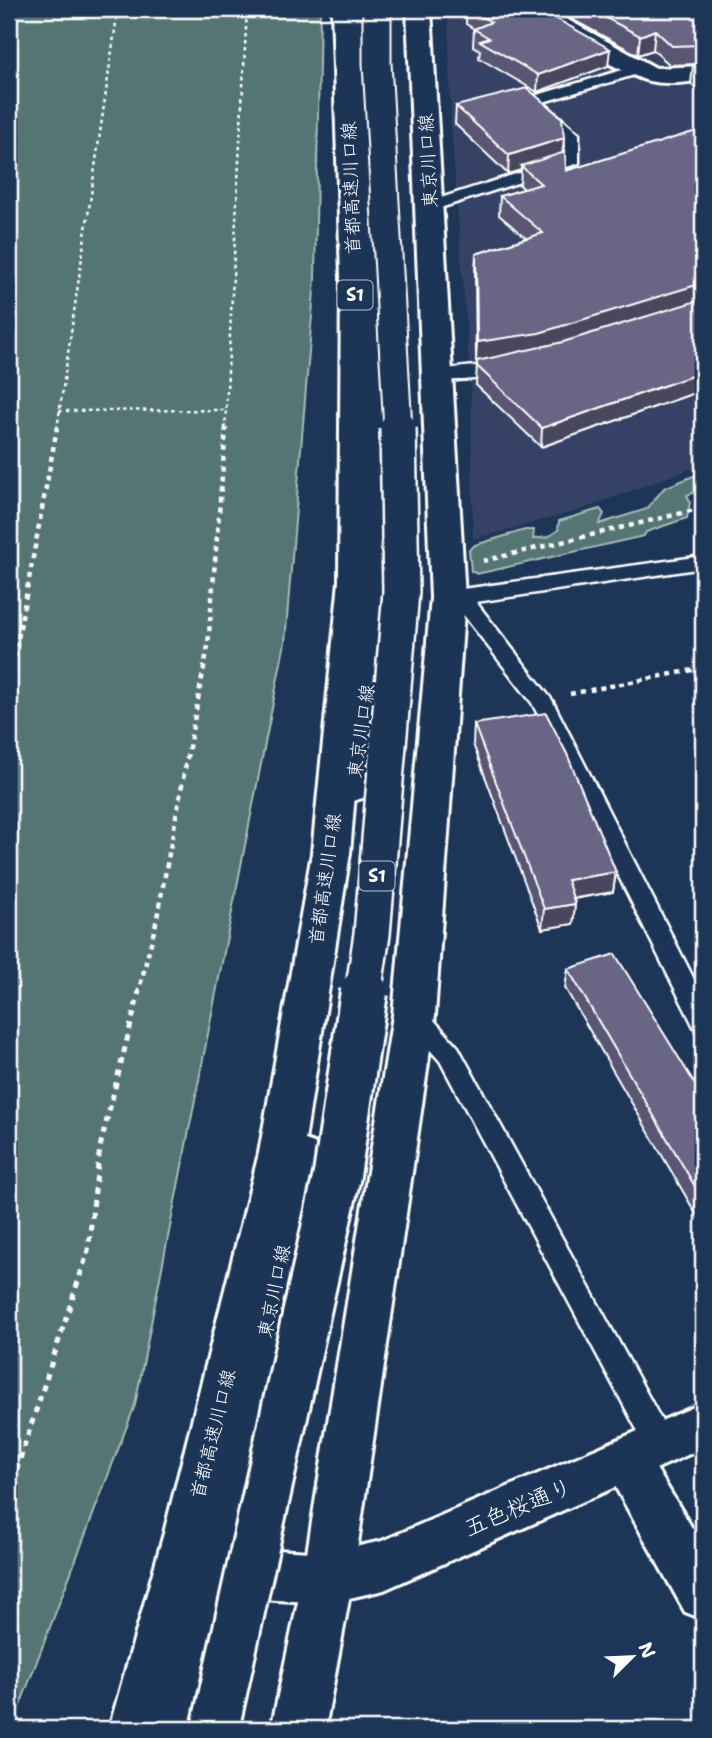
<svg xmlns="http://www.w3.org/2000/svg" width="712" height="1738" font-family="'Shantell Sans','Klee One',sans-serif">
<style>
.built{fill:#344365}
.green{fill:#557574;stroke:#aababa;stroke-width:2}
.lines{fill:none;stroke-linecap:round;stroke-linejoin:round}
.service-casing{stroke:#fff;stroke-width:5}
.minor-casing{stroke:#fff;stroke-width:6}
.tertiary-casing{stroke:#fff;stroke-width:6}
.secondary-casing{stroke:#fff;stroke-width:6}
.motorway-casing{stroke:#fff;stroke-width:6}
.path-far2{stroke:#fff;stroke-width:2.5;stroke-dasharray:3.5 3.5;stroke-linecap:butt}
.path-far1{stroke:#fff;stroke-width:4.5;stroke-dasharray:5 5;stroke-linecap:butt}
.path{stroke:#fff;stroke-width:5;stroke-dasharray:6 6;stroke-linecap:butt}
.service{fill:#1d3557;fill-rule:evenodd}
.minor{fill:#1d3557;fill-rule:evenodd}
.tertiary{fill:#1d3557;fill-rule:evenodd}
.secondary{fill:#1d3557;fill-rule:evenodd}
.motorway{fill:#1d3557;fill-rule:evenodd}
.motorway-bridge-far2-casing{stroke:#fff;stroke-width:31;stroke-linecap:butt}
.motorway-bridge-far1-casing{stroke:#fff;stroke-width:40;stroke-linecap:butt}
.motorway-bridge-casing{stroke:#fff;stroke-width:52;stroke-linecap:butt}
.motorway-bridge-far2{stroke:#1d3557;stroke-width:27}
.motorway-bridge-far1{stroke:#1d3557;stroke-width:35}
.motorway-bridge{stroke:#1d3557;stroke-width:46}
.wall{fill:#595772;stroke:#fff;stroke-width:2}
.shaded-wall{fill:#49475d;stroke:#fff;stroke-width:2}
.building{fill:#686585;stroke:#fff;stroke-width:2}
.labels{text-anchor:middle;dominant-baseline:central;stroke-width:6;stroke-linejoin:round;paint-order:stroke}
.shield{fill:#1d3557;stroke:#bbc2cd;stroke-width:2}
.shield-label{font-size:18px;font-weight:bold;fill:#fff}
.street-label{font-size:19px;fill:#fff;stroke:#1d3557}
.near-street-label{font-size:23px;fill:#fff;stroke:#1d3557}
</style>
<rect width="100%" height="100%" fill="#1d3557"/>
<filter id="ink" filterUnits="userSpaceOnUse"><feTurbulence type="fractalNoise" baseFrequency=".0143" numOctaves="2"/><feDisplacementMap in="SourceGraphic" scale="14" xChannelSelector="R" yChannelSelector="G"/><feConvolveMatrix kernelMatrix="1 2 1 2 8 2 1 2 1" color-interpolation-filters="sRGB"/></filter>
<g filter="url(#ink)">
<path class="built" d="M448 9H703V464L577 511 473 539 471 389 451 124Z"/>
<path class="green" d="M9 9H320L315 279 285 642 135 1405 11 1729Z
M703 472V489L687 495 690 502 687 518 646 532 644 536 477 574 471 571 469 550 475 545 525 530H534L533 539 548 537 558 530 559 521 600 509 604 514 599 524 647 509 664 488Z"/>
<g class="lines">
<defs>
<path id="service" d="M636 66 643 70 641 73 543 102 579 134V163L437 209 431 211 423 206 425 203 566 158 564 135 527 104V98Z
M508 363 517 368 514 372C497 376 441 387 429 374 436 367 492 366 508 363Z
M703 556V568L476 602 552 700 703 997V1030L694 1027 532 703 456 605 441 603 438 598 448 591Z
M414 1005 423 1008 458 1047 670 1436 674 1445 670 1454 660 1458 650 1454 440 1061 405 1022 402 1015 405 1008Z"/>
<path id="minor" d="M520 9H548L656 68 703 66V80C685 83 667 85 649 81 630 77 530 23 520 9Z
M625 1438 642 1445 703 1546V1619L685 1612 601 1461 608 1445Z"/>
<path id="tertiary" d="M703 1403V1448L384 1590 328 1603 222 1597 204 1590 197 1572 204 1554 222 1547 328 1553 382 1541Z"/>
<path id="secondary" d="M348 9H372L400 567 372 788 366 797 353 801 340 797 334 788 366 567Z
M407 9H431L465 598 435 1015 353 1578 325 1729H271L303 1578 393 1015 431 598Z
M299 1138 314 1143 321 1156 302 1276 193 1729H139L256 1276 277 1156 284 1143Z"/>
<path id="motorway" d="M332 9H356L369 277 373 581 350 853 303 1153 214 1533 163 1729H109L164 1533 259 1153 312 853 339 581 341 277Z"/>
</defs>
<use href="#service" class="service-casing"/>
<use href="#minor" class="minor-casing"/>
<use href="#tertiary" class="tertiary-casing"/>
<use href="#secondary" class="secondary-casing"/>
<use href="#motorway" class="motorway-casing"/>
<path class="path-far2" d="M59 411 227 410
M57 429 118 9
M225 429 247 9"/>
<path class="path-far1" d="M483 561 703 508
M9 687 57 428
M570 694 703 668
M138 994 156 923 208 646 226 428"/>
<path class="path" d="M9 1493 88 1251 100 1147 139 992"/>
<use href="#service" class="service"/>
<use href="#minor" class="minor"/>
<use href="#tertiary" class="tertiary"/>
<use href="#secondary" class="secondary"/>
<use href="#motorway" class="motorway"/>
<defs>
<path id="motorway-bridge-far2" d="M377 9V63L398 429"/>
<path id="motorway-bridge-far1" d="M363 994 372 934 401 592 398 428"/>
<path id="motorway-bridge" d="M215 1729 337 1175 364 992"/>
</defs>
<use href="#motorway-bridge-far2" class="motorway-bridge-far2-casing"/>
<use href="#motorway-bridge-far1" class="motorway-bridge-far1-casing"/>
<use href="#motorway-bridge" class="motorway-bridge-casing"/>
<use href="#motorway-bridge-far2" class="motorway-bridge-far2"/>
<use href="#motorway-bridge-far1" class="motorway-bridge-far1"/>
<use href="#motorway-bridge" class="motorway-bridge"/>
</g>
<path class="wall" d="M466 9H539L608 66 537 92 479 58 480 50 473 46 474 29 466 24Z
M562 9H703V96L691 84 693 65 698 64 670 65 653 50 638 55 562 14Z
M456 106 563 153 566 171 703 129V390L541 447 476 385 477 361H476L475 273 476 254 526 238 499 215 500 196 524 189 520 185 521 170 508 174 455 124Z
M474 724 616 872 613 892 574 899 575 904 573 924 542 929 473 744Z
M568 969 703 1097V1226L565 988Z"/>
<path class="shaded-wall" d="M655 30 653 50 638 55 640 36Z
M610 49 608 66 537 92 538 75Z
M564 138 562 156 521 166V170L508 174 509 155Z
M703 283 702 301 537 352 476 361 477 342Z
M703 372V390L541 447 542 428Z
M616 872 613 892 564 900 567 880Z
M575 904 573 924 542 929 544 909Z"/>
<path class="building" d="M468 9H539L610 49 538 75 480 41 489 38 474 29 491 22Z
M589 9H703V45L672 46 655 30 640 36Z
M703 63V74L693 65Z
M527 88 562 118 564 138 509 155 456 106Z
M703 129V283L539 333 477 342 476 254 543 233 500 196 541 184 521 166 565 152 566 171Z
M703 299V372L542 428 477 366V361L563 342Z
M546 713 567 754 616 872 567 880 575 904 544 909 474 724Z
M615 954 703 1097V1200L568 969Z"/>
</g>
<g class="labels">
<g class="shield">
<rect x="337.5" y="280.5" width="35" height="29" rx="5"/>
<rect x="359.5" y="861.5" width="35" height="29" rx="5"/>
</g>
<g class="shield-label">
<text x="355" y="295">S1</text>
<text x="377" y="876">S1</text>
</g>
<g class="street-label">
<text transform="translate(428 161) rotate(-93)">東京川口線</text>
<text transform="translate(351 188) rotate(-92)">首都高速川口線</text>
<text transform="translate(361 731) rotate(-82)">東京川口線</text>
<text transform="translate(325 879) rotate(-82)">首都高速川口線</text>
<text transform="translate(274 1291) rotate(-78)">東京川口線</text>
<text transform="translate(213 1434) rotate(-76)">首都高速川口線</text>
</g>
<g class="near-street-label">
<text transform="translate(518 1507) rotate(-23)">五色桜通り</text>
</g>
</g>
<rect width="712" height="1738" fill="none" stroke="#1d3557" stroke-width="35"/>
<rect x="18" y="18" width="677" height="1703" fill="none" stroke="#fff" stroke-width="2.5" filter="url(#ink)"/>
<g transform="translate(632 1657) rotate(66)" stroke="#1d3557" stroke-width="5" paint-order="stroke">
<path d="M0-5L12 26L0 18L-12 26Z" fill="#ffffff"/>
<text y="-10" font-size="19" font-weight="bold" text-anchor="middle" fill="#ffffff">N</text>
</g>
</svg>
